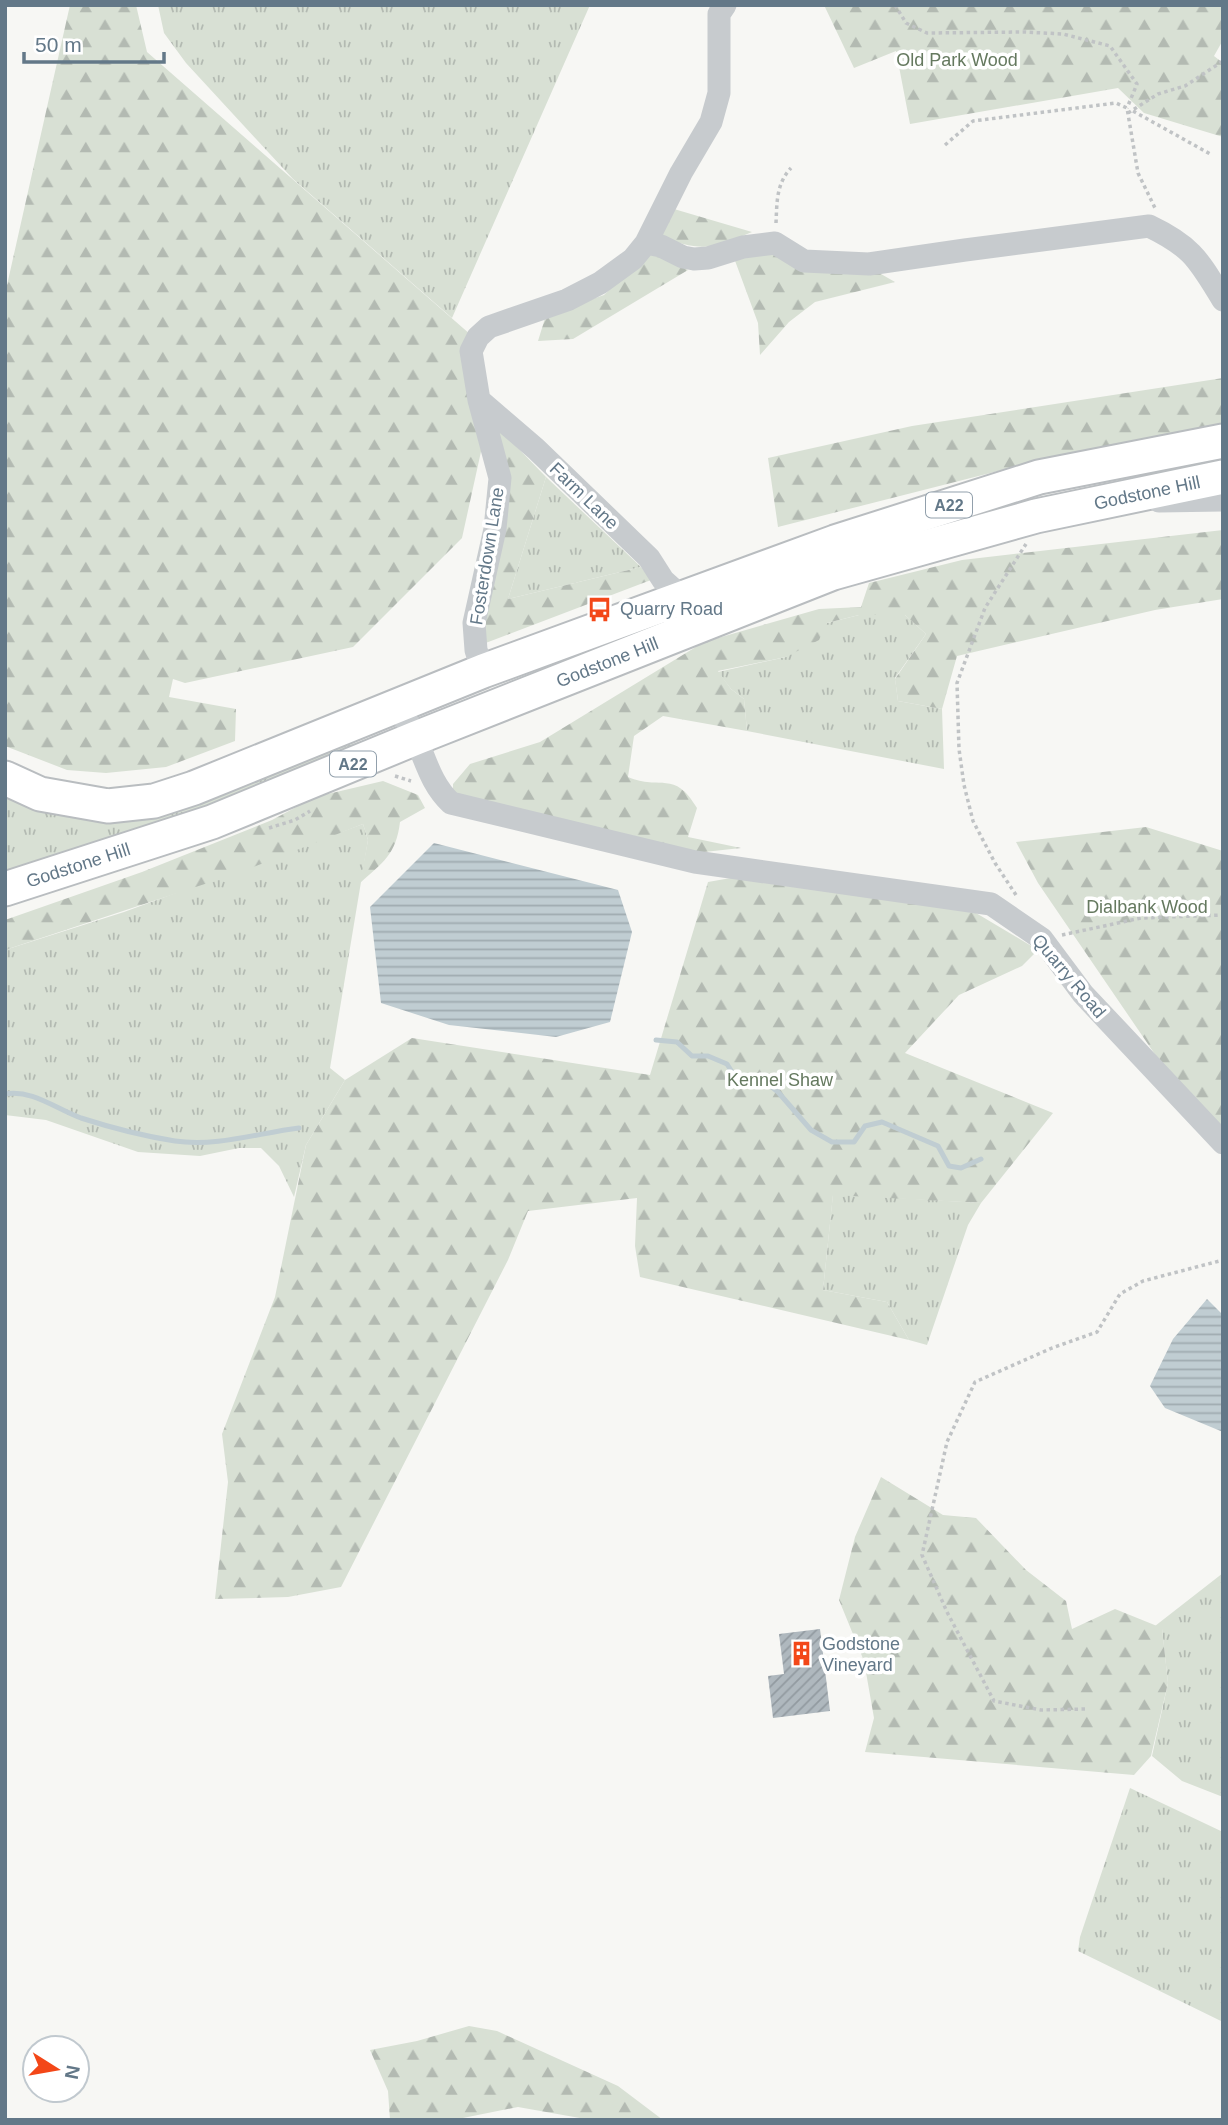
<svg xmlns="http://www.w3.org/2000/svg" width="1228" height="2125" font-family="Arial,sans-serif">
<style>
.grass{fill:url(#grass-tufts)}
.forest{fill:url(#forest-firs)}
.water{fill:url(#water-rules)}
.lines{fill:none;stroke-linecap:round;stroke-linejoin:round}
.stream{stroke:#c0cdd2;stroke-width:5}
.building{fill:url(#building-hatch)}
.highway-casing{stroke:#b9bdc0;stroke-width:37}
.path{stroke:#c0c3c5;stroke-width:3.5;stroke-dasharray:3.5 3.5;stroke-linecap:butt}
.minor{stroke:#c7cbce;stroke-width:23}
.highway{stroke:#fff;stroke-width:33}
.labels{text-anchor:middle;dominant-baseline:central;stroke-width:7;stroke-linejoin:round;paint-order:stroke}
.shield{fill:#fff;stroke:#92a0ac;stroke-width:2}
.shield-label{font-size:16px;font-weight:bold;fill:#637888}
.park-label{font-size:18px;fill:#65795f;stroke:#fff}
.street-label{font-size:18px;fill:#637888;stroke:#fff}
.poi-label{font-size:18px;fill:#637888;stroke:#fff;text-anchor:start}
</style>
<defs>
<pattern id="grass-tufts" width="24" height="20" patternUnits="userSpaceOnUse" patternTransform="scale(1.75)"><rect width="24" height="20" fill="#d8e0d4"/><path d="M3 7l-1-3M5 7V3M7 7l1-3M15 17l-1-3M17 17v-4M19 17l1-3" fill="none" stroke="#b3bab2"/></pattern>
<pattern id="forest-firs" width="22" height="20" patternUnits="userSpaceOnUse" patternTransform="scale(1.75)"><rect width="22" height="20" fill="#d8e0d4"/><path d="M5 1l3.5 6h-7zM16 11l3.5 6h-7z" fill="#b3bab2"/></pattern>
<pattern id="water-rules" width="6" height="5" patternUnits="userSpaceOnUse" patternTransform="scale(1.75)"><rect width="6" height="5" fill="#c0cdd2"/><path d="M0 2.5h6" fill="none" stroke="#a0abb0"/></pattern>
<pattern id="building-hatch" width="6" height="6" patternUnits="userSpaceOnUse" patternTransform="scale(1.75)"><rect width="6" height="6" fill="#afb8be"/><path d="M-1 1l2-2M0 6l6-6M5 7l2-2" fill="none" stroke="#929aa0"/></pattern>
</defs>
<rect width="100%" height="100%" fill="#f7f7f4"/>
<path class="grass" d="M158 5H590L452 318 293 179 186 63 164 33Z
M546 477 641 567 508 599Z
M859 615H905L926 634 895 678 898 701 942 709 944 769 747 731 744 699 731 689 718 672 786 657 827 623Z
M379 736 306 765 215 805 5 875V795L65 812 289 763Z
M363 824 368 840 330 1068 345 1080 306 1145 294 1197 279 1166 261 1148H239L200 1156 138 1152 46 1120 5 1115V952L8 949 124 912Z
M833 1194 981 1203 968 1225 927 1345 909 1340 887 1302 823 1290Z
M1223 1573V1797L1182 1781 1152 1756 1168 1683 1162 1629 1155 1626Z
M1130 1788 1223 1832V2022L1078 1951 1080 1937Z"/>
<path class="forest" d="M70 5H136L147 52 471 335 482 447 462 538 353 647 185 683 173 679 169 697 236 709 235 741 166 767 106 773 67 770 5 746V294Z
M824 5H1223V40L1214 56 1223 63V137L1144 113 1118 88 910 124 896 51 854 68Z
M674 209 752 232C708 251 702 251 657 236Z
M649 251 688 270 573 339 538 341 546 315 604 295Z
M775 253 798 270 881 274 895 282 815 302 789 322 760 355 758 323 734 258Z
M1223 378V424L1014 467 778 527 768 458 912 426Z
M490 419 546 477 508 599 641 567 651 580 483 644 484 605 511 478Z
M1223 530V599L1155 610 957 656 942 709 898 701 895 679 926 634 905 615H859L827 623 819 640 786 657 718 671 731 689 744 699 747 731 663 716 634 736 628 777C661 791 674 769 697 808L688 837 741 848 695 853 453 798V784L470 764 540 742 704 642 819 609 861 607 869 583 962 560Z
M383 781 418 795 425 808 400 822C396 855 383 862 360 883L368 840 363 824 238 873 8 949 5 952V920L142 872 272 820 315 797Z
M1146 827 1223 851V1154L1038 883 1016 842Z
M742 876 976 913 1038 950 1022 966 959 995 905 1053 1053 1113 981 1203 833 1195 823 1290 887 1302 909 1340 640 1277 635 1246 637 1198 528 1211 508 1260 341 1587 288 1597 215 1599 228 1482 222 1434 275 1297 306 1145 345 1080 412 1038 650 1075 708 882Z
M881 1477 943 1515 976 1518 1026 1570 1066 1601 1072 1629 1115 1609 1162 1628 1168 1683 1151 1756 1134 1775 865 1752 874 1718 864 1661 839 1600 855 1537Z
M469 2026 497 2031 618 2086 663 2120H591L518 2107 453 2120H390L388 2091 370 2050 417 2041Z"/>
<path class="water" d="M434 843 618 890 632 932 610 1022 556 1037 449 1025 381 1003 370 907Z
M1207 1299 1223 1315V1432L1165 1408 1150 1386 1173 1339Z"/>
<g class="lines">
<path class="stream" d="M656 1040 677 1042 692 1056H708L727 1064 737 1080 762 1079 778 1092 811 1130 832 1142H854L865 1126 882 1122 938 1146 949 1166 961 1168 981 1159
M5 1094C32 1089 56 1109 81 1118 112 1128 143 1136 175 1141 217 1147 258 1133 299 1128"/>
</g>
<path class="building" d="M820 1629 830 1711 773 1718 768 1676 784 1674 779 1634Z"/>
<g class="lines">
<defs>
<g id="highway">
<path d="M5 778 40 794 108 806 154 801 194 788 483 671 835 542 1039 477 1223 441"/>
<path id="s1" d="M5 889 212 822 416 738 833 573 1036 516 1223 477"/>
</g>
</defs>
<use href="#highway" class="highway-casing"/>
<path class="path" d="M895 5 906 23 927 33 1024 32 1063 34 1110 46 1137 84 1127 108
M1133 111 1212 155
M1128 113 1158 94 1185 86 1223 61
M945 145 973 121 1116 103 1127 108 1138 173 1155 208
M776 223C777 203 776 184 791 168
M395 776 411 781
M269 828 295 820 310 811
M1016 895 995 863 973 821 964 785 959 749 957 683 985 608 1026 544
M1062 935 1141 918 1223 915
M1085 1709 1041 1710 994 1701 947 1612 922 1555 947 1442 975 1382 1052 1348 1097 1332 1120 1294 1143 1281 1223 1260"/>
<path class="minor" d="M646 243 681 173 711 122 719 93V14L725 5
M479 400 536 449 649 558 663 580 682 597
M1159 501 1223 500
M483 671 476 650 474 623 495 529 500 478 479 400 471 351 478 337 489 327 567 300 600 283 633 259 646 243 661 246 683 257 694 259 708 258 743 247 775 243 804 261 869 264 965 250 1149 226C1193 247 1199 261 1223 300
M394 706C424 734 421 775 451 803L695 862 991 904 1042 939 1083 994 1223 1143"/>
<use href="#highway" class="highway"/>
</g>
<defs>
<symbol id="bus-bare" viewBox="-9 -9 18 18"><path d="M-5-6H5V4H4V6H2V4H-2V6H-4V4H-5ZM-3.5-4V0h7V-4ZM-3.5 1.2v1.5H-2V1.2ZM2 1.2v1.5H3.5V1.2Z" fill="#f34718" stroke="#fff" stroke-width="2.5" paint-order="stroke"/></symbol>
<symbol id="building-bare" viewBox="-9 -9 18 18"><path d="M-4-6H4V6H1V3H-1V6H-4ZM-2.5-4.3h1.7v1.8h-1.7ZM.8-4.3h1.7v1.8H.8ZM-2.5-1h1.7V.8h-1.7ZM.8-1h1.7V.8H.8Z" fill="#f34718" stroke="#fff" stroke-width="2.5" paint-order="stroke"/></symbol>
</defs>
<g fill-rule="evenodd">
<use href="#bus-bare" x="582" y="592" width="35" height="35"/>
<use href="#building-bare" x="784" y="1636" width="35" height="35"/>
</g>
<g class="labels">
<g class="shield">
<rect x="926" y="492.5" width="46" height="25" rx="5"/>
<rect x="330" y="751.5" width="46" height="25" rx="5"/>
</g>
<g class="shield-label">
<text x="949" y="505">A22</text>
<text x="353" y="764">A22</text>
</g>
<g class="park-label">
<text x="957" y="60">Old Park Wood</text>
<text x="1147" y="907">Dialbank Wood</text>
<text x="780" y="1080">Kennel Shaw</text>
</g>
<g class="street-label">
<text stroke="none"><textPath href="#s1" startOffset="1211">Godstone Hill</textPath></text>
<text transform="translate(584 496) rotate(44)">Farm Lane</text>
<text transform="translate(487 556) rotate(-81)">Fosterdown Lane</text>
<text stroke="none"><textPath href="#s1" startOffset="644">Godstone Hill</textPath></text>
<text stroke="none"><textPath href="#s1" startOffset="77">Godstone Hill</textPath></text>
<text transform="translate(1069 976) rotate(50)">Quarry Road</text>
</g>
<g class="poi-label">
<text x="620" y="609">Quarry Road</text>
<text x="822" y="1644">Godstone<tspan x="822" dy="21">Vineyard</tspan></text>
</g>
</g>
<rect width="1228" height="2125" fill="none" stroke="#637888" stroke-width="14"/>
<g transform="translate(56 2069) rotate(101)"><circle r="33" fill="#ffffff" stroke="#c1c9cf" stroke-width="2"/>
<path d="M0-5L12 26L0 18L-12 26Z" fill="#f34718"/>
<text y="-10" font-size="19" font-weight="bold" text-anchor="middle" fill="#637888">N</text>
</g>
<path d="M24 52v10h140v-10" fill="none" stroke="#637888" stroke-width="3.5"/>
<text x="35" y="52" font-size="21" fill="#637888" stroke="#ffffff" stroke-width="5" paint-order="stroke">50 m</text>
</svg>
